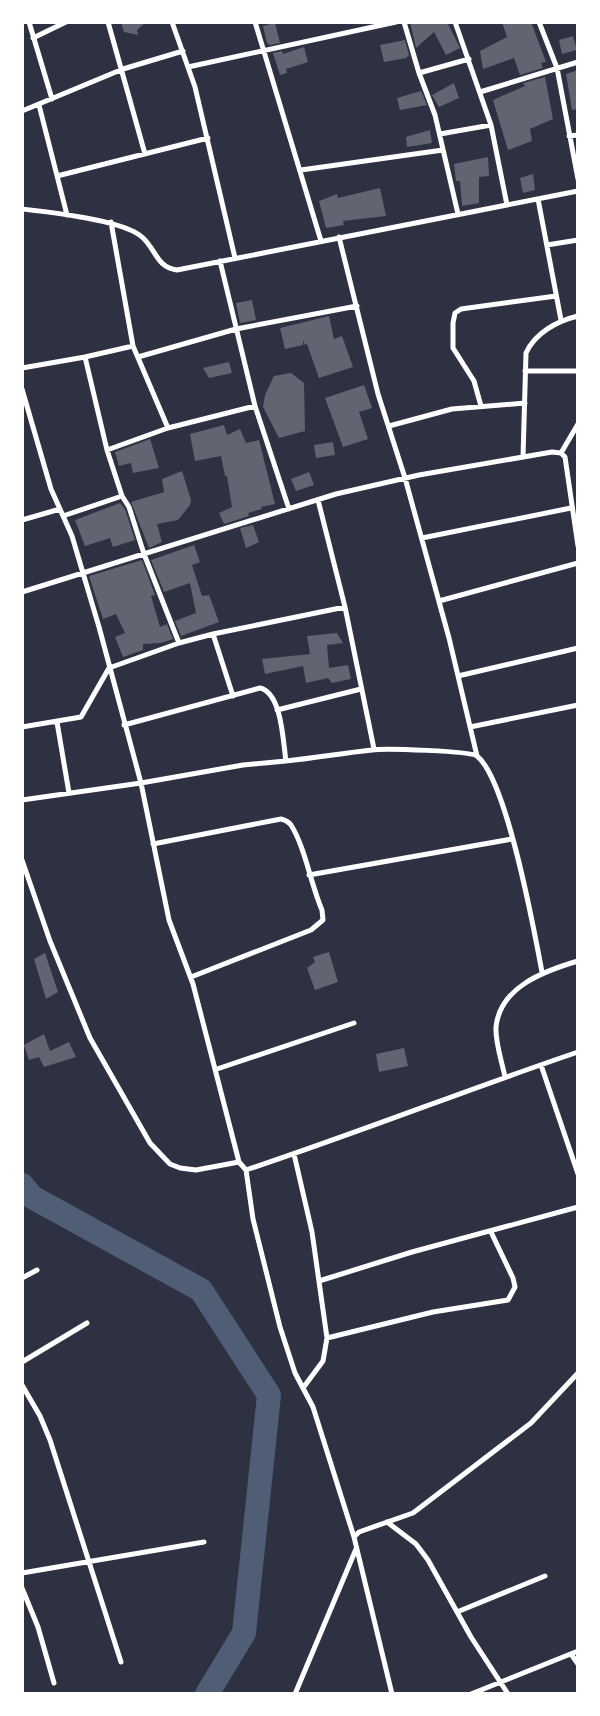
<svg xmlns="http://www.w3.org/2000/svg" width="600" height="1716" font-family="'Nunito Sans',sans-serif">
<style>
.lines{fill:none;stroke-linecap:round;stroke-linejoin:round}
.river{stroke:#4f5d75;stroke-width:24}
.building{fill:#626471}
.minor{stroke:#fff;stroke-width:5}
</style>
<rect width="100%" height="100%" fill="#2d3142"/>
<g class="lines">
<path class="river" d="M22 1185 32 1197 201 1290 269 1395 244 1633 207 1694"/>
</g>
<path class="building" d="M121 22H146L137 30 138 35 124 32Z
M410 22H447L460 48 446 55 434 32 416 48Z
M502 22H531L546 62 541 63 543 68 520 75 514 58 483 69 480 51 507 37Z
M275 23 280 43 270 45 267 43 263 26Z
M573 36 577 50 562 54 559 40Z
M405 40 409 55 406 58 384 62 380 45Z
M304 47 308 62 286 69 287 73 280 75 273 53 282 51 283 54Z
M578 70V109L572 110 566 74Z
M545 77 553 119 530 129 532 141 508 150 493 100 525 86 523 83Z
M454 83 459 98 439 107 432 95Z
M421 91 427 105 400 110 397 98Z
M430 130 432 143 407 147 406 137Z
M488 157 489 176 479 177V203L462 206 460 181H456L454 164Z
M533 174 535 190 523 193 520 178Z
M380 188 386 216 343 221 344 225 326 228 319 201 337 194 338 198Z
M252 300 256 320 240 323 236 303Z
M329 316 334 339 342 336 353 367 319 378 307 344 305 345 303 340V345L285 349 280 328Z
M229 362 232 373 209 378 203 368Z
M291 373 304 383 305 431 279 438 263 407 265 395 274 376Z
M364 385 372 408 359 412 368 439 343 447 325 398Z
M224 425 227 435 240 429 246 443 259 440 275 504 261 507 262 509 248 513 249 516 224 524 219 513 232 507 227 476H225L221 456 195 461 190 434Z
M150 439 159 468 133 473 131 463 119 466 115 452Z
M333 442 335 455 316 458 314 445Z
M182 471 191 500 190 505 178 520 157 524 162 542 149 548 131 502 164 492 162 479Z
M309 472 314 485 296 491 291 479Z
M120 503 125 509 135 540 113 547 110 538 85 546 75 520Z
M253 525 259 542 246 548 240 528Z
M194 545 200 562 192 565 202 596 209 595 219 622 181 636 175 621 196 613 190 583 164 592 151 560Z
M142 560 155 595 151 596 160 627 167 624 173 639 161 643 143 644V650L123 657 115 637 125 633 116 614 103 619 89 576Z
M337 633 343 643 327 645 329 668 348 665 351 679 332 683 328 678 306 683 303 666 265 674 262 659 310 654 307 636Z
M329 952 338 982 315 990 307 968 315 962 313 957Z
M45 953 58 992 46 999 34 959Z
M44 1034 50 1051 69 1042 76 1057 44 1067 39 1057 29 1060 24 1045Z
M404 1048 408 1066 379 1072 376 1054Z"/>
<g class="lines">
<path class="minor" d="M29 22 52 99
M108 22 145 154
M172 22 195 87 235 258
M255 22 321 241
M404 22 419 73 435 115 458 214
M455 22 491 125 507 205
M539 22 557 68 578 179
M33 38 66 22
M188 67 396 22
M419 73 469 59
M480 92 578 62
M39 105 67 215
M22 111 123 69 183 51
M440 134 491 125
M569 136 578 135
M301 170 443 150
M57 176 208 138
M538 199 561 320
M22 209C49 212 123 220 142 237 156 249 156 267 177 270L578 191
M339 237 378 394 405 478 449 638 477 756
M547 245 578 240
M220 261 255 406 289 509
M133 346 168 428
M85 357 107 450 122 496 129 507 144 554 179 643
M138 357 236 329 357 306
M22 368 85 357 133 346 111 222
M525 371H578
M22 389 51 489 72 536 99 627 141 783 169 920 193 984 239 1162 246 1170 253 1219 280 1327 295 1373 313 1407 354 1537 392 1694
M481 406 474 381 453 348V323L455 313 461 309 556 296
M389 426 452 409 525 403
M107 450 168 428 255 406
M561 453 578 424
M523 457 526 353C535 333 557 321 578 316
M318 500 345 607 374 749
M63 516 122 496
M22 520 60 509
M422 538 571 508
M22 592 336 494 419 475 552 452 561 453 565 457 578 546
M439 601 578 563
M213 634 233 696
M458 676 578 648
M277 710 361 689
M57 722 69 793
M22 727 81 717 109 668 179 643 213 634 345 607
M470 727 578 705
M286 761C315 758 343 753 372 750 384 748 471 751 477 756 507 780 534 930 542 972
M22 800 141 783 243 765 286 761C283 742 282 693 260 688L124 725
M153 844 281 819C285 820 288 821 291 825 305 847 311 885 322 910L323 920 311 930 191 977
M22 860 50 941 90 1038 150 1143 170 1164 180 1168 196 1170 239 1162
M309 875 512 839
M541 1065 578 1174
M217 1069 354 1023
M505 1077C502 1062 495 1042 496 1027 500 987 544 971 578 961
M294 1154 312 1232 327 1338 323 1361 303 1388
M246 1170C357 1133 466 1090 578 1052
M22 1278 37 1270
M319 1281 412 1252 578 1207
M327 1338 433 1312 508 1300 515 1287 513 1278 491 1232
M22 1362 87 1323
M22 1385 40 1416 50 1440 121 1662
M387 1522 416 1544 428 1560 471 1637 508 1694
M354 1537 359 1532 413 1513 531 1423 578 1373
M22 1573 204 1542
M22 1588 38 1627 54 1683
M457 1612 545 1576
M571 1654 578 1664
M295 1694 356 1549
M471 1694 578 1651"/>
</g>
<rect width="600" height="1716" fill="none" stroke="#ffffff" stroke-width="48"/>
</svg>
